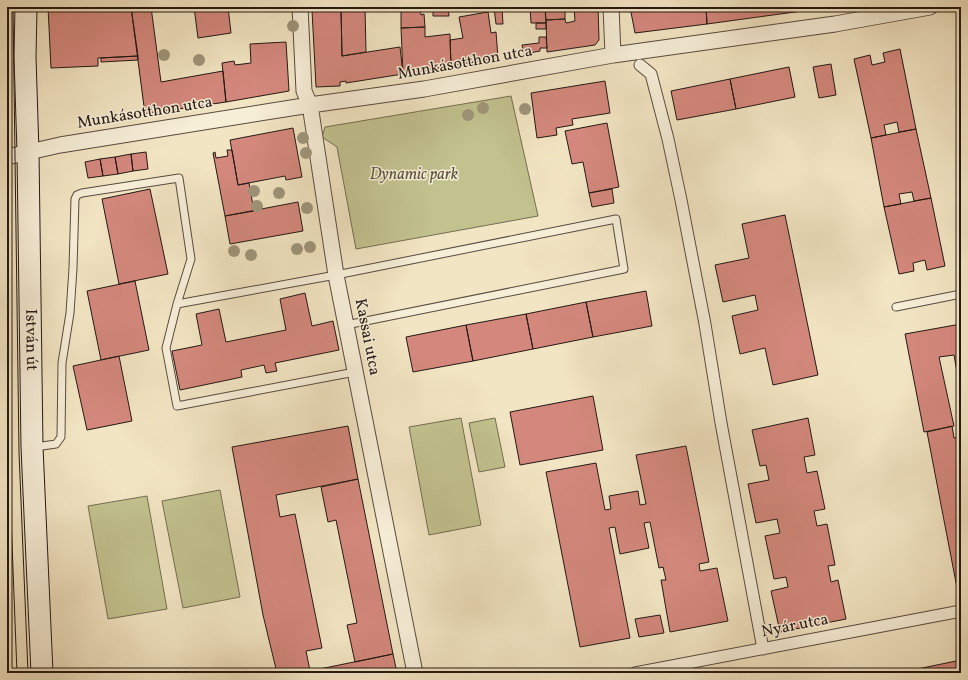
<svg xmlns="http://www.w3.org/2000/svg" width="968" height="680" font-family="Vollkorn,serif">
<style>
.green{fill:#c2c28f;stroke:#736d51}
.building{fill:#d4887d;stroke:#241813}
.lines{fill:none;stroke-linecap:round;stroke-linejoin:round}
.service-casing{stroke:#584b3f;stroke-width:9}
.pedestrian-casing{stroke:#584b3f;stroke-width:13}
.minor-casing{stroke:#584b3f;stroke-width:17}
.secondary-casing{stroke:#241813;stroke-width:23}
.service{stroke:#f7eed8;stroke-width:7}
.pedestrian{stroke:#f7eed8;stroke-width:11}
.minor{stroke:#f7eed8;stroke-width:15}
.secondary{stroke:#f7eed8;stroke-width:21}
.tram{stroke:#241813;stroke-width:1}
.tree{fill:#9f957a}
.labels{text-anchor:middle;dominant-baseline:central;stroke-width:3;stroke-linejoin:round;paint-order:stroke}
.street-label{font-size:16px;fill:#241813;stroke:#f7eed8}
.park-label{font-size:16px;font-style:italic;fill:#5b543e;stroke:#f7eed8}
</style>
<rect width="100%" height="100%" fill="#f2e5c3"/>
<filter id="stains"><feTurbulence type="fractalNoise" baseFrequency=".005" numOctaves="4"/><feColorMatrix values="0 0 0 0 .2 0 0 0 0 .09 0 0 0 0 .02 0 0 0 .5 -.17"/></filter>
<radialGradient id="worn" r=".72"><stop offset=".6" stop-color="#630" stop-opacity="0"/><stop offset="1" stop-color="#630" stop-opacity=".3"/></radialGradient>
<path class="green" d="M511 96 538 216 356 249 337 147 322 137 325 127Z
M461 418 481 525 429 535 409 427Z
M495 418 505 467 479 472 469 423Z
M220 490 240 597 183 608 162 501Z
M147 496 167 609 108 619 88 506Z"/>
<path class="building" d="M48 7H131L138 56 98 58V66L51 68Z
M131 7H151L161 82 223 71 226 102 145 114Z
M194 7H228L231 33 198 38Z
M312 7H372L312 10Z
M365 7 366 52 342 56 341 9Z
M401 7H420L421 15 424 14 425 27 401 28Z
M433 7H448L449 16H433Z
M530 7H545L546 23H531Z
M545 7H565V19L546 20Z
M574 7H598L599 40 595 45 547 52 546 20 565 19 566 23 575 21Z
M630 7H706L707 24 635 33Z
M706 7H801L802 11 707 24Z
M801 7H830L802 11Z
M494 8H502L503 24H496Z
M341 9 342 56 400 47 403 74 346 83V81L340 82V86L316 87 312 10Z
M488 12 491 33 496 32 498 58 451 66 450 40 463 38 459 17Z
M536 23H546V29H536Z
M425 27V37L450 34 451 66 403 74 401 28Z
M539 37H546L547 48H540V51L524 54 522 45 539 43Z
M286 42 289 91 226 102 222 63 234 61 235 65 251 63 250 44Z
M900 49 916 129 899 132 897 122 884 125 886 135 871 138 854 59 870 55 872 65 885 62 883 53Z
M138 56V60L101 62V58Z
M831 64 836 95 819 98 813 67Z
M789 67 795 97 736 109 730 79Z
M730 79 736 109 677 120 671 91Z
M605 81 610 113 572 119 573 125 556 128 557 135 537 138 531 93Z
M607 123 619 187 589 193 583 162 572 164 565 131Z
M293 128 302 177 286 180 285 176 238 185 230 140Z
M916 129 931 198 914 201 912 192 899 194 901 204 884 207 871 138Z
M227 150H232L238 185 249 183 254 211 225 216 213 153 215 152 216 158 228 156Z
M146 152 148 169 133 171 131 154Z
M131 154 133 171 118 174 115 157Z
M115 157 118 174 103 176 100 159Z
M100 159 103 176 88 178 85 162Z
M150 189 168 274 119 284 102 199Z
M612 189 614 203 592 207 589 193Z
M931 198 945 266 927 270 925 260 913 263 914 271 899 274 884 207Z
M298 202 303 231 230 244 225 216Z
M785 215 818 375 773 385 765 348 740 354 732 316 758 310 755 295 723 302 715 265 749 258 742 224Z
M135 281 149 350 101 360 87 291Z
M646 291 652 326 593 337 586 302Z
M305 293 312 326 333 321 339 350 275 363 277 371 266 373 264 365 241 370 242 377 180 390 172 351 202 345 196 314 219 309 226 342 286 330 280 299Z
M586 302 593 337 533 349 526 314Z
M526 314 533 349 473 361 466 325Z
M961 324V371L957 372 954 355 939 357 954 426 924 432 905 334Z
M466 325 473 361 413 372 406 337Z
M119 356 132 421 87 430 73 366Z
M593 396 603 450 520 465 510 412Z
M808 418 815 455 804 457 807 473 817 471 825 509 814 511 817 526 827 524 835 565 828 566 831 582 838 580 846 619 780 632 771 591 788 587 786 577 774 579 765 536 780 533 777 519 756 523 748 484 769 480 766 465 760 466 752 430Z
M348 426 358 479 276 495 280 517 295 514 322 648 306 651 310 671 393 654 397 673H277L263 615 232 447Z
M952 426 954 438 959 437 961 447V593H958L927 432Z
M686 446 709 562 699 564 700 571 717 568 728 621 670 632 661 580H666L663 567 659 568 650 522 644 523 649 548 620 554 615 527 609 528 630 638 580 647 546 472 596 463 605 510 611 509 609 496 638 491 640 505 646 504 636 455Z
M358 479 393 654 355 662 347 625 357 623 336 520 328 522 321 487Z
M660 615 664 633 639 637 635 619Z
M961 660V673H898Z"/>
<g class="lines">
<defs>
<path id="service" d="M896 307 961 294
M346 325 624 269 616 219 336 275 177 304 166 348 177 406 355 372
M35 447 56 444 61 437 62 363 70 313 73 268 75 199 77 195 82 193 179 178 191 259 177 304"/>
<path id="pedestrian" d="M640 65 651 74 668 139 681 200 705 324 721 423 763 649
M635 673 961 611"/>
<path id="minor" d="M300 7 304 91 310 105 336 275 415 673
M611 7 613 55
M7 157 60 145 310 105 424 89 613 55 835 24 930 7"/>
<g id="secondary">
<path id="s1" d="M26 7 25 57 28 152 32 447 42 673"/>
</g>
</defs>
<use href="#service" class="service-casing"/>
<use href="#pedestrian" class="pedestrian-casing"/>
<use href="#minor" class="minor-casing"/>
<use href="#secondary" class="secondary-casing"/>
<use href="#service" class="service"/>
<use href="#pedestrian" class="pedestrian"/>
<use href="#minor" class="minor"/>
<use href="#secondary" class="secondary"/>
<path class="tram" d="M13 7 19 452 28 673
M7 412 17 673"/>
</g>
<g class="tree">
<circle cx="293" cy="26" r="6"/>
<circle cx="164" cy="55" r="6"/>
<circle cx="199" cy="60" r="6"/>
<circle cx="483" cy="108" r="6"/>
<circle cx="525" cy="109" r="6"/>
<circle cx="468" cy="115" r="6"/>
<circle cx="303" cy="138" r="6"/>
<circle cx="306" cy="153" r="6"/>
<circle cx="254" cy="191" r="6"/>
<circle cx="279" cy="193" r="6"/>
<circle cx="257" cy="206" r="6"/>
<circle cx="307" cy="208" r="6"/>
<circle cx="310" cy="247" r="6"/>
<circle cx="297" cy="249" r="6"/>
<circle cx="234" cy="251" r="6"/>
<circle cx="251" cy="255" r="6"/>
</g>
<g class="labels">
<g class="street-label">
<text transform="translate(465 63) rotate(-10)">Munkásotthon utca</text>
<text transform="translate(145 113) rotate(-9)">Munkásotthon utca</text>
<text transform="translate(367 337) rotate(79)">Kassai utca</text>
<text stroke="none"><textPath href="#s1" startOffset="333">István út</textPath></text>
<text transform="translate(795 626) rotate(-11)">Nyár utca</text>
</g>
<g class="park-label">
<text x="414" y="175">Dynamic park</text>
</g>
</g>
<rect width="968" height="680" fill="none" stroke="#f2e5c3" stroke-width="24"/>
<rect x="8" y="8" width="952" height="664" fill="none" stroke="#241813" stroke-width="2"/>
<rect x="12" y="12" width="944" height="656" fill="none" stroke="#241813"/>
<rect width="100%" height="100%" filter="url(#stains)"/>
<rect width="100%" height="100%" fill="url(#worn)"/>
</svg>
